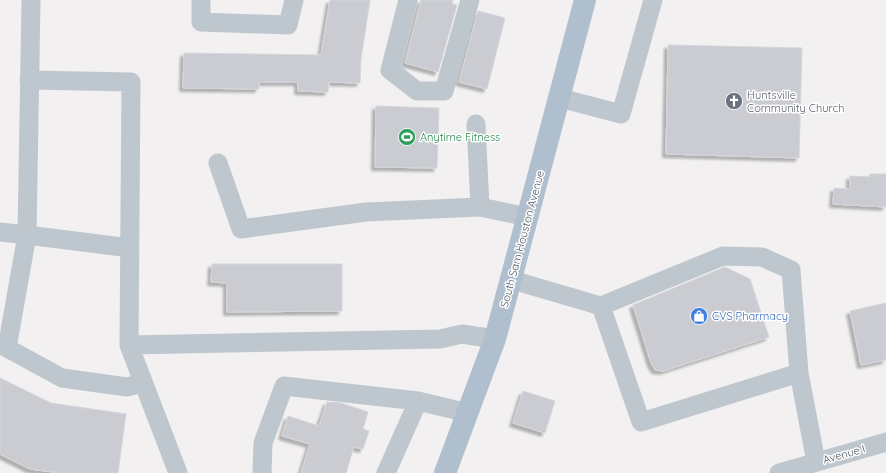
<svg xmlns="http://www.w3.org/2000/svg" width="886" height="473" font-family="Quicksand,sans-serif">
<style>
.building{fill:#caccd2;stroke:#d4d6db;filter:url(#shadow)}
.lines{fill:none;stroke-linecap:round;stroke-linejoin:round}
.minor{stroke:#bec7ce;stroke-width:19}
.major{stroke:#b0bfce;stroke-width:22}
.labels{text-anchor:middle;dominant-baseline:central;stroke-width:3;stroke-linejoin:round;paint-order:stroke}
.worship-label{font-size:11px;fill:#5b616d;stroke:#fff;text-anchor:start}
.leisure-label{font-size:11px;fill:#27864d;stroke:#fff;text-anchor:start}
.street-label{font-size:11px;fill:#48535d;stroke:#fff}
.shop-label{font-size:11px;fill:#366cbe;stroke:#fff;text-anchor:start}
</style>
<defs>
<filter id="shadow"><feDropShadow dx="-3.5" dy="3.5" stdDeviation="1" flood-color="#0004"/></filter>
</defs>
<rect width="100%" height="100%" fill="#f2f0f0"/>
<path class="building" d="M330 0H370L361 59 360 83 329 82 328 92 298 91V82H259V89L183 88 184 53 321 55Z
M421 0H453L452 4 457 5 438 72 405 63Z
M478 11 505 18 487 89 459 82Z
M668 45 802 48 799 158 666 154Z
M376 106 439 108 437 168 375 167Z
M870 174H886V207L833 204 834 188 850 189V176L870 177Z
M212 264H342V311L227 312V283L211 282Z
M725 267 750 279 769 337 663 371 655 370 651 363 633 305Z
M886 303V360L861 365 850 311Z
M0 378 51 403 126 414 118 473H60L30 469 0 454Z
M523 391 555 401 545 433 513 423Z
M327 402 341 403 368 412 363 429 369 431 363 449 354 447 346 473H301L310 444 282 436 288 416 319 426Z"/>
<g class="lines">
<path class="minor" d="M201 0V22L288 25 294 0
M408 0 390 70 417 91H444L470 0
M29 80 131 82 129 345 178 473
M560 98 621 114 653 0
M476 124 480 207
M218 163 241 229 366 212 480 207 528 217
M0 232 27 235 31 0
M130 248 27 235 7 348 62 378 127 387 143 383
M512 280 601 306 641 422 799 373 791 270 762 257 723 256 601 306
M129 345 440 339 462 334 495 339
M799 373 816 462
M262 473 263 443 284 386 418 401
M386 473 418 401 468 413
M779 473 886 442"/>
<path class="major" d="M445 473 495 339 585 0"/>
</g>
<defs>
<symbol id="church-disc" viewBox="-11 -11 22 22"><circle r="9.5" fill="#6b7280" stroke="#fff"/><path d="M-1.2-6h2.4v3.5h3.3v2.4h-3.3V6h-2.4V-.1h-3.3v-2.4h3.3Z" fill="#fff"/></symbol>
<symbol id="stadium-disc" viewBox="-11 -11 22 22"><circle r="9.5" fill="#2e9e5b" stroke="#fff"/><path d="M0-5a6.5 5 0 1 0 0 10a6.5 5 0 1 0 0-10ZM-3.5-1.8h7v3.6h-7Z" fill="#fff"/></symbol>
<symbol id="shop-disc" viewBox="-11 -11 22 22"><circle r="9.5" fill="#3f7fe0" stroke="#fff"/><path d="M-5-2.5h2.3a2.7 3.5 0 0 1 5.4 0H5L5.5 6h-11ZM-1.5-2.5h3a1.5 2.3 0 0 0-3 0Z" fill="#fff"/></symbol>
</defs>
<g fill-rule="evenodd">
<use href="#church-disc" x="724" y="91" width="20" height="20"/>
<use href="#stadium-disc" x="397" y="127" width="20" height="20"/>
<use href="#shop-disc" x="689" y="306" width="20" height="20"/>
</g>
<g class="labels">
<g class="worship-label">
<text x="747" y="95">Huntsville<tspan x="747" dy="13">Community Church</tspan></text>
</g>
<g class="leisure-label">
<text x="420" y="137">Anytime Fitness</text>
</g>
<g class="street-label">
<text transform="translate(522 239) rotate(-75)">South Sam Houston Avenue</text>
<text transform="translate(844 454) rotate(-16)">Avenue I</text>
</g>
<g class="shop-label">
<text x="712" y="316">CVS Pharmacy</text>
</g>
</g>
</svg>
